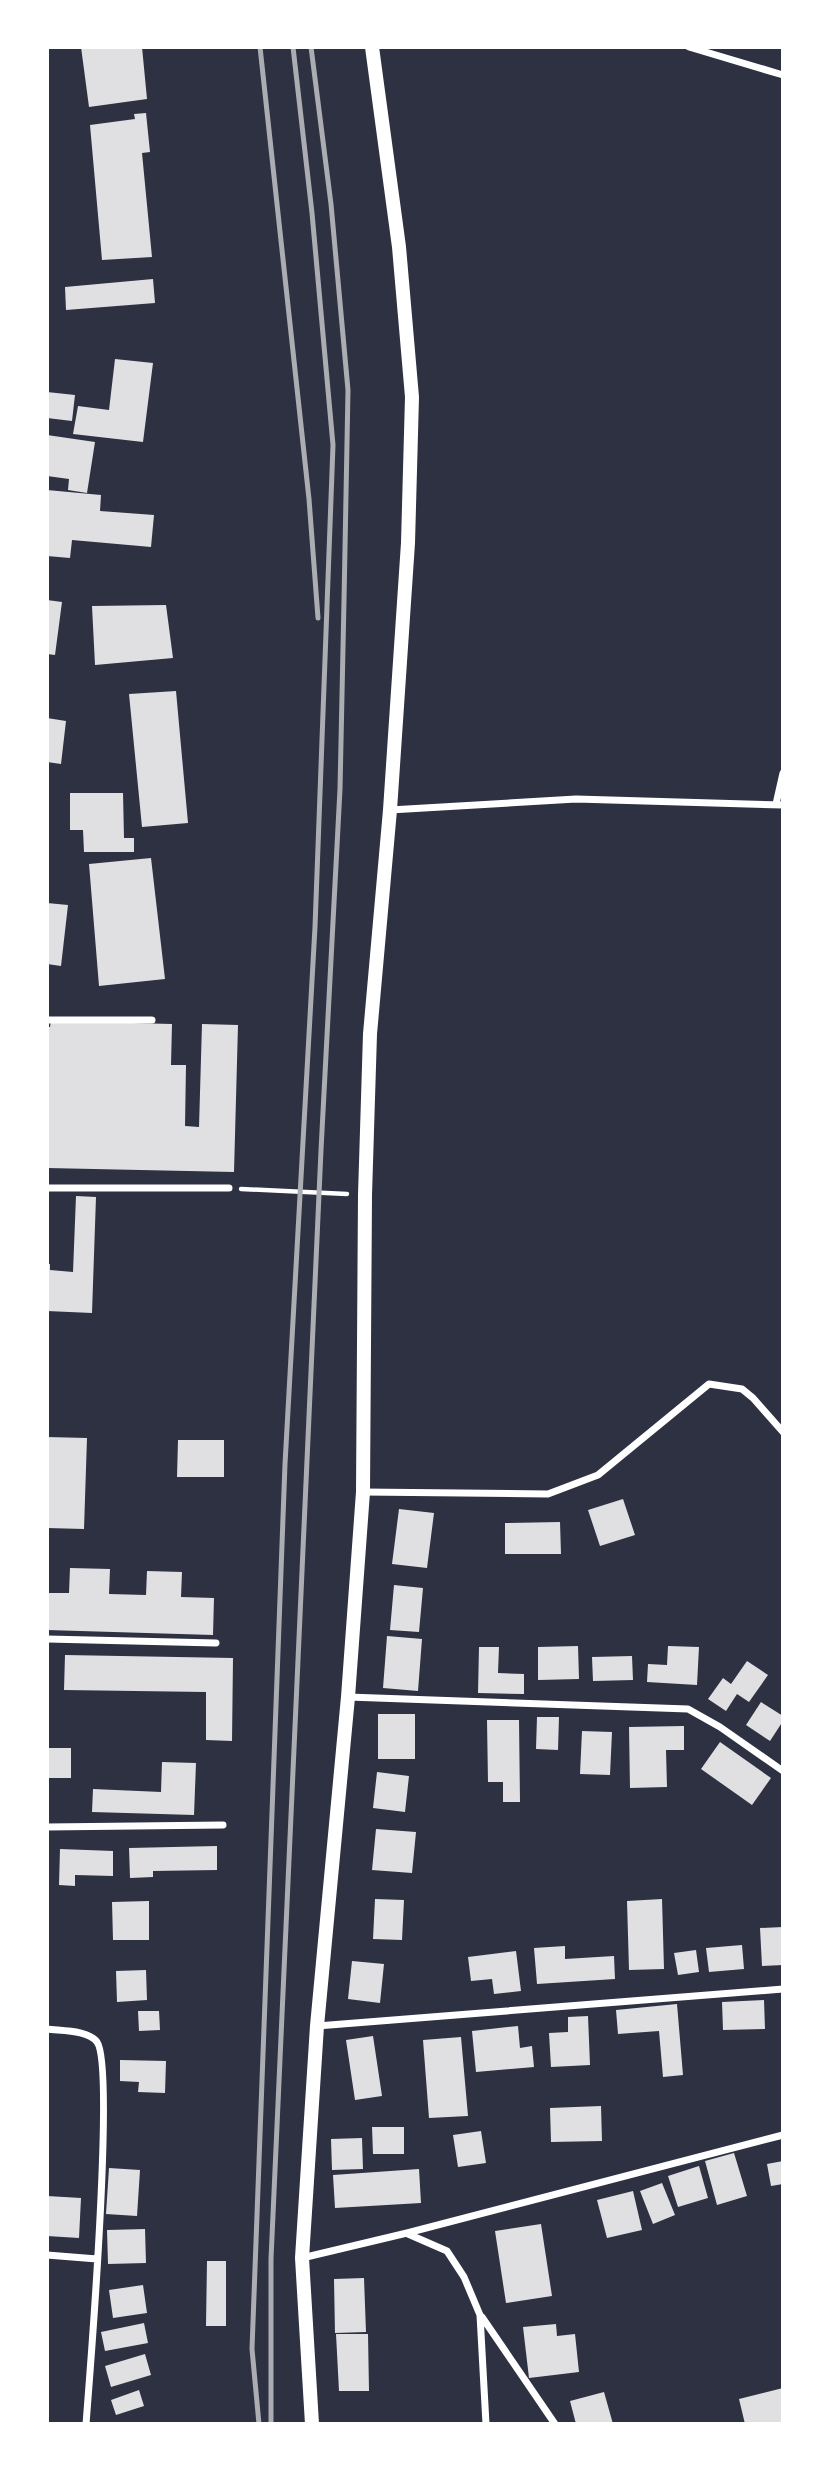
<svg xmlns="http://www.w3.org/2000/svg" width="830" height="2471" font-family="Jost,sans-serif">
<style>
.building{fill:#e0e0e3}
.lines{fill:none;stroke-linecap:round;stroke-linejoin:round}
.path{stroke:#fff;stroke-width:4.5}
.minor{stroke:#fff;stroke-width:7}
.secondary{stroke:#fff;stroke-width:14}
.rail{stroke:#abadb3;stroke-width:5}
</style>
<rect width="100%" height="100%" fill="#2d3142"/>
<path class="building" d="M81 47H142L147 99 89 107Z
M146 113 150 152 142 153 152 257 102 260 90 125 135 119 134 114Z
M153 279 155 303 66 310 65 287Z
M115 359 153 363 143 442 73 434 78 406 109 410Z
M47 392 75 395 72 421 47 418Z
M47 435 95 442 87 493 68 490 69 479 47 476Z
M47 490 101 495 100 511 154 515 151 547 72 540 70 558 47 556Z
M47 600 62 602 55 655 47 654Z
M166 605 173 658 95 665 92 606Z
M176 691 188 823 142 827 129 694Z
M47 718 66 721 61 764 47 762Z
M70 793H123L124 838H134V852H84L83 830H70Z
M151 858 165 979 99 986 89 864Z
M47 903 68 905 61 966 47 964Z
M51 1021 172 1024 171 1065H186L185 1126 199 1127 202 1024 238 1025 234 1172 47 1168V1027H50Z
M76 1196 96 1197 92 1313 47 1311V1264H50V1270L73 1272Z
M47 1437 87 1438 84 1529 47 1528Z
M178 1440H224V1477H177Z
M623 1499 635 1535 600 1546 588 1510Z
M399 1509 434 1513 427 1568 392 1564Z
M560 1522 561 1554H505V1523Z
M70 1568 110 1569 109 1594 146 1595 147 1571 182 1572 181 1597 214 1598 213 1635 47 1630V1593H69Z
M394 1585 423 1588 419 1632 390 1630Z
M387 1636 422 1639 418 1691 383 1688Z
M578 1646 579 1679 538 1680V1647Z
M668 1646 699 1647 697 1685 647 1682 648 1664 667 1665Z
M479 1647H499L498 1673 524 1674V1694L478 1693Z
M65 1655 233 1658 232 1741 206 1740V1692L64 1690Z
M632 1656 633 1680 593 1681 592 1657Z
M747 1661 768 1675 749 1702 737 1694 726 1711 708 1699 723 1678 731 1684Z
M761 1702 783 1716V1721L770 1741 746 1725Z
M378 1714H415V1759H378Z
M537 1717H559L558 1750 536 1749Z
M487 1720H519L520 1802H503V1782H488Z
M684 1726V1750H666L667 1787 630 1788 629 1727Z
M582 1731 612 1732 610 1775 580 1774Z
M720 1742 771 1778 752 1805 701 1769Z
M47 1748H71V1778H47Z
M162 1762 196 1763 194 1815 92 1812 93 1789 161 1792Z
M377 1772 409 1776 405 1812 373 1808Z
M376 1829 416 1832 412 1873 372 1870Z
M217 1846V1870L153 1871V1877L130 1878 129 1848Z
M60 1849 113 1851V1876L75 1875V1886L59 1885Z
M375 1899 404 1900 402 1940 373 1939Z
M662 1899 664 1969 629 1970 627 1901Z
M149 1901V1940H113L112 1902Z
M783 1927V1965L762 1966 760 1928Z
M742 1945 744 1969 709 1972 706 1948Z
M565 1946V1959L614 1956 615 1979 537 1984 534 1948Z
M696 1950 699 1972 678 1975 674 1953Z
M516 1951 521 1991 494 1994 492 1979 471 1981 468 1957Z
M352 1961 384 1964 380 2003 348 1999Z
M146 1970 147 2000 117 2002 116 1971Z
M764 2000 765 2029 723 2030 722 2002Z
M677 2004 683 2075 663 2077 659 2031 618 2034 616 2010Z
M138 2011H159L160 2030 139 2031Z
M588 2016 590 2065 551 2067 549 2033 568 2032V2017Z
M518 2026 520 2048 532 2046 534 2067 476 2072 472 2031Z
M373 2036 382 2096 355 2100 346 2040Z
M461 2037 468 2116 429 2118 423 2040Z
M120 2060 166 2061 165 2093 138 2092 139 2082 120 2081Z
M601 2106 602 2141 551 2142 550 2108Z
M372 2127H404V2154H373Z
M481 2131 486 2163 458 2167 453 2135Z
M362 2138 363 2169 332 2170 331 2139Z
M734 2153 747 2196 717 2205 705 2161Z
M783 2161V2184L771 2186 767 2164Z
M699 2166 708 2198 678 2207 668 2176Z
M109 2168 140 2170 137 2216 106 2214Z
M419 2169 421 2203 335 2208 333 2175Z
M662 2183 675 2215 653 2224 640 2191Z
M633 2191 642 2230 607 2238 597 2200Z
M47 2196 81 2198 79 2238 47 2236Z
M541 2224 552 2296 506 2303 495 2231Z
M145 2229 146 2263 108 2264 107 2230Z
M207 2261H226V2326H206Z
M364 2278 366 2332 335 2333 334 2279Z
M143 2285 147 2313 113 2318 109 2290Z
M144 2323 148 2343 105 2351 101 2332Z
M556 2324 557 2336 575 2334 579 2372 529 2378 523 2327Z
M336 2334H368L369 2391H339Z
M145 2354 151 2375 111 2387 105 2366Z
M783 2388V2424H745L739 2399Z
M139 2390 144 2406 116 2415 111 2400Z
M604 2392 613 2424H576L570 2401Z"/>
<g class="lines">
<path class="path" d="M241 1189 347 1194"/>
<path class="minor" d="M689 47 783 75
M776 804 783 773
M390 810 576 799 783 805
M47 1020H152
M47 1188H229
M363 1492 548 1494 598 1475 709 1384 742 1389 753 1398 783 1432
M47 1639 216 1643
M348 1697 688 1709 720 1727 783 1771
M47 1827 223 1825
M317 2026 783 1989
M47 2029C62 2031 88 2030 97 2042 115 2066 90 2373 86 2424
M408 2234 447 2251 464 2277 480 2315 486 2424
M47 2255 97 2259
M302 2258 407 2233 783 2135
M482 2317 555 2424"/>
<path class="secondary" d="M312 2424 302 2258 317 2026 348 1697 363 1492 365 1195 370 1034 390 810 408 543 412 397 399 247 372 47"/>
<path class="rail" d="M260 47 309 499 318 618
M259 2424 252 2349 285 1464 315 927 333 445 312 213 293 47
M271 2424V2259L321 1150 340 789 344 601 348 390 331 204 311 47"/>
</g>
<rect width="830" height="2471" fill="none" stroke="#ffffff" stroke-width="98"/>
</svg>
